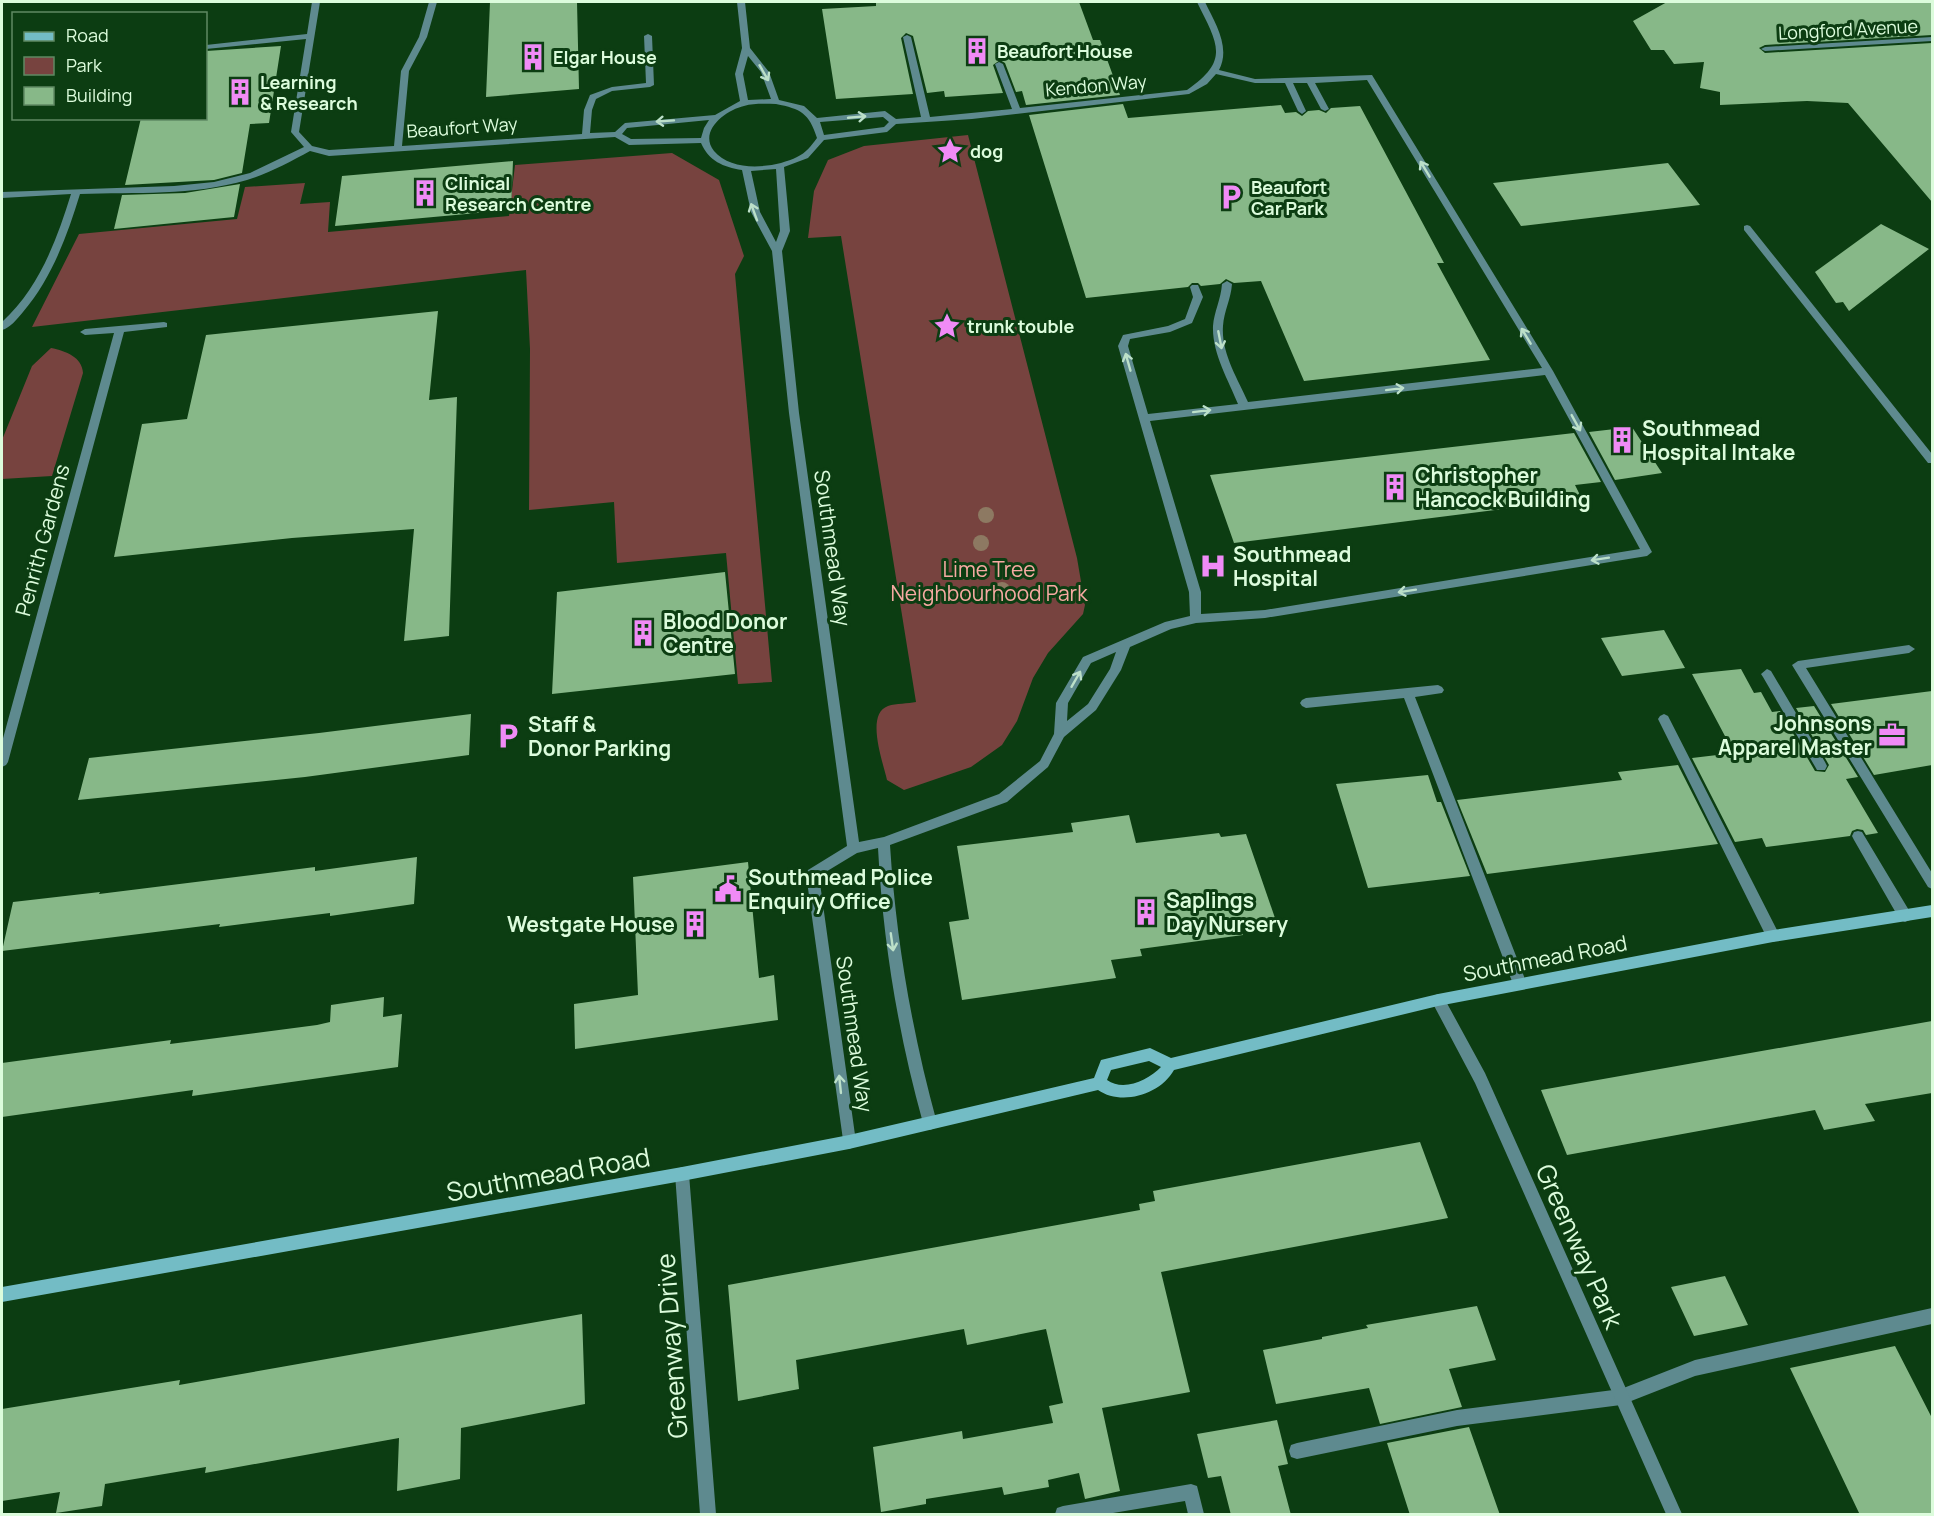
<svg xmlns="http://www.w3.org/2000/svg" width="1934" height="1516" font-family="Manrope,sans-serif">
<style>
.green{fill:#77433f}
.building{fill:#87b888}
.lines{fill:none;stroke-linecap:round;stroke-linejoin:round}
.service{fill:#5e8a8f;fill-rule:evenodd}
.minor{fill:#5e8a8f;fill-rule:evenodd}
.secondary{fill:#73bcc5;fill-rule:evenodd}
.tree{fill:#8d7962}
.oneway{stroke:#bce0c9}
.labels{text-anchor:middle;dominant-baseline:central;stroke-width:6;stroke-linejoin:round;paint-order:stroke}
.far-street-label{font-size:18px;fill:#dcfcdc;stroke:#0c3d12}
.far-poi-label{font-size:18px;font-weight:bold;fill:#dcfcdc;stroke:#0c3d12;text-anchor:start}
.poi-label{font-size:21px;font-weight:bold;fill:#dcfcdc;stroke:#0c3d12;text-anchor:start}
.street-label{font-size:21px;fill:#dcfcdc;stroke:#0c3d12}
.park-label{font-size:21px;fill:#f7aaa3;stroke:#0c3d12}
.near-street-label{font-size:26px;fill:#dcfcdc;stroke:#0c3d12}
</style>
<rect width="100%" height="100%" fill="#0c3d12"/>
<path class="green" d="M968 135 1077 558 1085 605 1083 614 1048 653 1033 678 1017 721 1002 745 971 767 904 790 887 780C883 762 865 714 888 706 896 703 908 704 916 702L841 236 808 238 814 191 828 160 864 146Z
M672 153 719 180 744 256 735 274 772 682 738 684 726 553 617 563 614 502 529 510 530 349 526 270 32 327 79 234 237 219 245 187 305 183 300 204 330 202 328 232 509 216 515 165Z
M51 348C66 351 82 357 83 373L52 476 2 479V440L32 366Z"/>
<path class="building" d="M490 2H577L579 89 486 97Z
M876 2H1079L1093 40H1100L1120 95 1026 105 1022 91 1016 92 1005 63 1000 60 993 65 1003 93 945 97 944 91 927 93 913 36 906 33 901 38 913 94 836 99 822 9 876 6Z
M1667 2H1932V35L1765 45 1759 48 1765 53 1932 43V202L1848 103 1807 101 1720 105V92L1700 88 1704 62 1674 64 1664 50H1651L1633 21Z
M281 46 269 123 250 124 242 173 214 180 125 185 141 118H206V51Z
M1123 104 1128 118 1281 105 1285 113 1296 112 1302 116 1308 111 1319 110 1326 113 1331 108 1360 106 1444 263H1437L1490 360 1304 381 1261 281 1234 283 1226 279 1220 284 1201 286 1198 283H1192L1188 287 1086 298 1029 115Z
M513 161 511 210 335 226 342 176Z
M1668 163 1700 205 1521 226 1493 183Z
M240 184 234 217 114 229 122 195 185 193Z
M1881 224 1929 249 1849 311 1843 302 1836 303 1815 272Z
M438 311 429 400 457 397 449 636 404 641 414 529 292 538 114 557 142 424 187 419 206 335Z
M1632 427 1662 473 1615 480 1589 432Z
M1574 433 1601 482 1575 485 1582 499 1234 543 1210 475Z
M725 572 735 674 552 694 557 592Z
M1664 630 1685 668 1622 676 1601 638Z
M1741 669 1754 693 1761 692 1772 712 1780 711 1815 771 1825 772 1829 765 1796 708 1814 706 1858 777 1846 779 1878 833 1866 835 1863 830 1857 829 1852 831 1850 836 1766 847 1762 838 1735 842 1692 758 1734 753 1692 674Z
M1932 691V765L1874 775 1831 704Z
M471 714 469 755 305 777 78 800 89 758 319 733Z
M1678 765 1718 844 1487 874 1457 800 1622 780 1618 772Z
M1428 775 1437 802H1441L1470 876 1368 888 1336 784Z
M1129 815 1136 843 1219 833 1221 837 1246 834 1276 921 1240 927 1243 935 1140 949 1142 956 1111 960 1116 978 962 1000 949 922 969 919 957 846 1073 832 1071 823Z
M417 857 414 904 330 916V913L219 927 220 924 2 951 13 902 100 892 99 894 315 867V871Z
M748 862 759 978 774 975 778 1020 575 1049 574 1004 638 995 633 877Z
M384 997 383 1017 402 1014 398 1067 192 1096 193 1090 2 1117V1063L171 1040 170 1044 317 1025 330 1022 331 1005Z
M1932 1021V1093L1865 1104 1875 1121 1824 1130 1815 1110 1567 1155 1541 1090Z
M1420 1142 1448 1218 1161 1272 1190 1392 1102 1408 1120 1491 1085 1499 1079 1473 1048 1480 1049 1487 1004 1495 1002 1487 926 1499V1504L881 1512 873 1447 962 1431 963 1439 1053 1423 1049 1406 1063 1403 1046 1329 967 1345 964 1329 796 1360 799 1389 738 1401 728 1285 1140 1210 1139 1204 1155 1201 1153 1191Z
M1725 1276 1748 1325 1694 1336 1671 1287Z
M1477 1306 1496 1360 1449 1369 1462 1407 1380 1424 1369 1388 1276 1404 1263 1350 1322 1339V1337L1368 1328 1366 1325Z
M582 1314 585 1404 461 1428 460 1479 397 1491 399 1438 205 1473 206 1467 105 1484 102 1506 56 1513 60 1492 2 1501V1409L180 1380 179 1385Z
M1895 1346 1932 1418V1515H1860L1790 1368Z
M1277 1420 1288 1464 1278 1466 1291 1515H1231L1221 1476 1208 1478 1197 1434Z
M1469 1427 1500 1515H1410L1387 1443Z"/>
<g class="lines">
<path class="service" d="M312 2H320L299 132 312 146 329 150 394 146 401 71 419 37 429 2H437L427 37 409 71 402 146 582 134 584 110 590 95 612 87 646 83 644 36 648 34 652 36 654 85 650 87 612 91 596 99 592 110 590 133 615 132 625 123 715 115 740 101 735 74 742 48 737 2H745L750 48 769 72 779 100 804 106 817 118 885 111 896 119 921 117 903 37 907 35 911 37 930 117 1012 109 995 64 999 62 1003 64 1020 108 1187 90C1231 60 1217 43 1197 2H1205C1215 23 1231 47 1219 70L1255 79 1372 75 1553 371 1652 552 1647 556 1265 618 1196 623 1171 629 1130 647 1121 670 1096 710 1064 737 1048 767 1007 802 890 845C896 940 912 1032 937 1123L935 1128 930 1130 925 1128 923 1123C898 1033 883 942 878 848L857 853 819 876 856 1142 854 1147 849 1149 844 1147 806 874 808 870 847 846 789 413 772 251 751 212 742 170C723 167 709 161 701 143L629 145 615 137 329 156 310 151C290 162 269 173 247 180 193 196 135 192 80 194 67 236 52 278 23 312 17 319 10 328 2 330V322C39 288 56 242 71 194L2 198V192L174 186 214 182 250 173 304 147 291 132 306 39 206 49V45L307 34ZM748 56 761 72 771 99 748 100 743 74ZM1216 74 1255 83H1285L1298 111 1302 114 1306 111 1293 83H1307L1321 109 1325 111 1329 109 1315 83 1367 80 1542 368 1248 402C1238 379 1221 353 1223 326 1224 311 1231 299 1232 284L1227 281 1222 284C1221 299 1214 312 1213 326 1212 353 1228 379 1238 404L1148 414 1128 346 1130 339 1170 332 1192 323 1203 297 1198 285H1192L1190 287 1193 297 1185 319 1168 326 1123 335 1118 346 1189 592 1190 616 1165 622 1083 657 1056 703 1054 734 1040 761 999 794 884 837 859 842 799 413 782 251 790 231 784 167 808 158 824 140 887 132 896 124 972 119 1189 94 1207 84ZM776 104C801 109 809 113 817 138 811 146 806 153 797 157 775 168 732 173 714 151 698 131 726 110 744 106 754 103 766 104 776 104ZM883 117 889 122 884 127 824 135 820 122ZM709 120 704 128 701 138 631 139 622 134 627 128ZM776 169 780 231 776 242 760 212 751 171ZM1545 375 1640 549 1265 610 1201 614V592L1150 421ZM1116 652 1110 669 1088 704 1067 721 1068 703 1091 663Z
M1747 225 1750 226 1932 454V463H1928L1744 230V226Z
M1909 645 1915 649 1909 653 1806 668 1932 873V889L1928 887 1792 665 1798 661Z
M1767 669 1771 671 1825 762 1827 766 1825 770H1817L1763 677 1761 674Z
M1438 685 1442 687 1444 690 1442 693 1415 697 1527 984 1525 988 1520 990 1515 988 1513 984 1404 698 1306 708 1302 706 1300 703 1302 700 1306 698Z
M1664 714 1668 716 1778 932 1780 936 1778 940 1773 942 1768 940 1658 719 1660 716Z
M1858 831 1862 832 1910 912 1911 916 1910 920 1905 922 1900 920 1854 840 1852 836 1854 832Z
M1932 1308V1324L1695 1376 1621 1405 1457 1426 1297 1459 1291 1457 1289 1451 1291 1445 1297 1443 1457 1410 1621 1389 1695 1360Z
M1191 1484 1197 1486 1204 1514H1188L1185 1501 1107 1514H1055L1057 1508 1063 1506Z"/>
<path class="minor" d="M1932 37V41L1765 51 1761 49 1765 47Z
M164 322 167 323V327L124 332 8 762 6 765 2 767V742L114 333 85 335 80 332 85 329Z
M1438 994 1443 996 1485 1073 1682 1514H1666L1475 1083 1431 1000 1433 996Z
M682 1167 687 1169 689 1174 716 1514H700L675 1174 677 1169Z"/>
<path class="secondary" d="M1932 905V917L1773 942 1438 1006 1174 1070C1160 1095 1121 1106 1098 1090L849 1149 682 1181 2 1302V1287L682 1167 849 1135 1094 1078 1101 1060 1150 1048 1171 1058 1438 994 1773 930ZM1149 1061 1161 1067C1148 1080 1124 1092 1107 1080L1111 1070Z"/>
</g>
<g class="tree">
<circle cx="986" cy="515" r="8"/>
<circle cx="981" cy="543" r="8"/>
<circle cx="1002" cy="590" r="8"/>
</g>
<defs><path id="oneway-shaft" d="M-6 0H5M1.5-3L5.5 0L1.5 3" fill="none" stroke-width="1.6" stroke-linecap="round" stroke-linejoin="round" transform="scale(1.5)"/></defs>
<g class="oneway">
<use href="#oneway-shaft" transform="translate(764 73) rotate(60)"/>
<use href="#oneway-shaft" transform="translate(857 117) rotate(-5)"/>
<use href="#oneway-shaft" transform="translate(665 121) rotate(176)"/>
<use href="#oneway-shaft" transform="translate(1425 169) rotate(-121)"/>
<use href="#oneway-shaft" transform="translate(754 212) rotate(-110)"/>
<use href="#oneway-shaft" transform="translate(1526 336) rotate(-121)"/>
<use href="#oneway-shaft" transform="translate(1220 340) rotate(79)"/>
<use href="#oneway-shaft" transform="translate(1128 362) rotate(-106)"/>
<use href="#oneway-shaft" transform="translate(1395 389) rotate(-7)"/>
<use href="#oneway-shaft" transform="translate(1202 411) rotate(-7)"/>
<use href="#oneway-shaft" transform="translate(1576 423) rotate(61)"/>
<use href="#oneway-shaft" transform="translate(1600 559) rotate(171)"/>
<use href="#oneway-shaft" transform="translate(1407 591) rotate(171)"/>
<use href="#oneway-shaft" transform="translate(1076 679) rotate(-60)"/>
<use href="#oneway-shaft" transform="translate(892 942) rotate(82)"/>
<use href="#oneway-shaft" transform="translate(840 1084) rotate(-96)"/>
</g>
<defs>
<symbol id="building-bare" viewBox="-9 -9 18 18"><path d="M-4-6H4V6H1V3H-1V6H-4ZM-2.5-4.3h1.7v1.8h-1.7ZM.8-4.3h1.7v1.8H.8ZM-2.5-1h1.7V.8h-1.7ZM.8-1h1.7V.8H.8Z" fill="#f08bf6" stroke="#0c3d12" stroke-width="2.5" paint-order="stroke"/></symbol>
<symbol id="sight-bare" viewBox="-9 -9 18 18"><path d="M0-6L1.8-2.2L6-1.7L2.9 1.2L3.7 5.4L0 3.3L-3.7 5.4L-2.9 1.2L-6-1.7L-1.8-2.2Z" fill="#f08bf6" stroke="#0c3d12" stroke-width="2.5" paint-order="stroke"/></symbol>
<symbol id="parking-bare" viewBox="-9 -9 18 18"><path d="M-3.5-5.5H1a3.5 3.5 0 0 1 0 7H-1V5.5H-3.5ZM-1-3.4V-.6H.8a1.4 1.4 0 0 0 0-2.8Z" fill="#f08bf6" stroke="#0c3d12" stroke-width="2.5" paint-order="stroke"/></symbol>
<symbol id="hospital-bare" viewBox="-9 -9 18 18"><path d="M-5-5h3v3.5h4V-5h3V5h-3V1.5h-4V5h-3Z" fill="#f08bf6" stroke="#0c3d12" stroke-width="2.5" paint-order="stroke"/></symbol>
<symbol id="office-bare" viewBox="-9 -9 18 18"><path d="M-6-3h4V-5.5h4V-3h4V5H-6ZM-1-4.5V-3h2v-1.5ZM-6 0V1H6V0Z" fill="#f08bf6" stroke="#0c3d12" stroke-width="2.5" paint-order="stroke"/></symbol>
<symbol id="civic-bare" viewBox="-9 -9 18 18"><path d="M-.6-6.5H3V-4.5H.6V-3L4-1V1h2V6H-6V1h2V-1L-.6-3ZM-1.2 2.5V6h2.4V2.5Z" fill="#f08bf6" stroke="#0c3d12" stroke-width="2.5" paint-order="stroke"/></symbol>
</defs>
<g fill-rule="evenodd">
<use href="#building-bare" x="958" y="32" width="38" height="38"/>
<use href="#building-bare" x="514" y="38" width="38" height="38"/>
<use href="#building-bare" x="221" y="73" width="38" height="38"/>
<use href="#sight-bare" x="931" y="132" width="38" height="38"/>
<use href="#building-bare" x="406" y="174" width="38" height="38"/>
<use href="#parking-bare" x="1212" y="178" width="38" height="38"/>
<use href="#sight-bare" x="928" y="307" width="38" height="38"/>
<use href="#building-bare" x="1603" y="421" width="38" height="38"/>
<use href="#building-bare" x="1376" y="468" width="38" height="38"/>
<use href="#hospital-bare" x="1194" y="547" width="38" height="38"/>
<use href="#building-bare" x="624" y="614" width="38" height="38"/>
<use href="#office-bare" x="1873" y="716" width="38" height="38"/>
<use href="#parking-bare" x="489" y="717" width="38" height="38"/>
<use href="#civic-bare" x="709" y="870" width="38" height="38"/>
<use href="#building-bare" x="1127" y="893" width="38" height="38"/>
<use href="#building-bare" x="676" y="905" width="38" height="38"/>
</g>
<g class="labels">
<g class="far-street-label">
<text transform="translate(1848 29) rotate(-3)">Longford Avenue</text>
<text transform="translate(1096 85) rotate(-5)">Kendon Way</text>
<text transform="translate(462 127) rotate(-4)">Beaufort Way</text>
</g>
<g class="far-poi-label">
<text x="997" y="51">Beaufort House</text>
<text x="553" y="57">Elgar House</text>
<text x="260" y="82">Learning<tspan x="260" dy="21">&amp; Research</tspan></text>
<text x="970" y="151">dog</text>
<text x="445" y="183">Clinical<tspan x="445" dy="21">Research Centre</tspan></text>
<text x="1251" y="187">Beaufort<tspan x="1251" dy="21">Car Park</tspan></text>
<text x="967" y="326">trunk touble</text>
</g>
<g class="poi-label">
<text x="1642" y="428">Southmead<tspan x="1642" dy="24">Hospital Intake</tspan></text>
<text x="1415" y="475">Christopher<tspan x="1415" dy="24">Hancock Building</tspan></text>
<text x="1233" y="554">Southmead<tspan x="1233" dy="24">Hospital</tspan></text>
<text x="663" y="621">Blood Donor<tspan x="663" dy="24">Centre</tspan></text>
<text x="1872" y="723" text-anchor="end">Johnsons<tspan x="1872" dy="24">Apparel Master</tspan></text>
<text x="528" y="724">Staff &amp;<tspan x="528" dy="24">Donor Parking</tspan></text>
<text x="748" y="877">Southmead Police<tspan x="748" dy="24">Enquiry Office</tspan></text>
<text x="1166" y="900">Saplings<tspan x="1166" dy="24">Day Nursery</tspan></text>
<text x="675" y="924" text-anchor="end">Westgate House</text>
</g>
<g class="street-label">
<text transform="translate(42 540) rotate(-75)">Penrith Gardens</text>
<text transform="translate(833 548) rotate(82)">Southmead Way</text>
<text transform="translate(1545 958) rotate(-11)">Southmead Road</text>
<text transform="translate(855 1034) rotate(82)">Southmead Way</text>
</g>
<g class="park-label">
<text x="989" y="569">Lime Tree<tspan x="989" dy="24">Neighbourhood Park</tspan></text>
</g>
<g class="near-street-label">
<text transform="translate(548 1174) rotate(-10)">Southmead Road</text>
<text transform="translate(1580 1246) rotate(66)">Greenway Park</text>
<text transform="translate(671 1346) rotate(-94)">Greenway Drive</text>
</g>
</g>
<rect width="1934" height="1516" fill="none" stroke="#dcfcdc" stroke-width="6"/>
<rect x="12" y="12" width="195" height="108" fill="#0c3d12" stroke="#5f8963" stroke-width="1.5"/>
<rect x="24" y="32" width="30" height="9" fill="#73bcc5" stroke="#5f8963" stroke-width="1.5"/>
<text x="66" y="42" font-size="18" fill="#dcfcdc">Road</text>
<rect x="24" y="57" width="30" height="18" fill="#77433f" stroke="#5f8963" stroke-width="1.5"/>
<text x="66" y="72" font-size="18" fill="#dcfcdc">Park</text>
<rect x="24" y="87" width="30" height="18" fill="#87b888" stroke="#5f8963" stroke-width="1.5"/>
<text x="66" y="102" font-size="18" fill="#dcfcdc">Building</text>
</svg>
